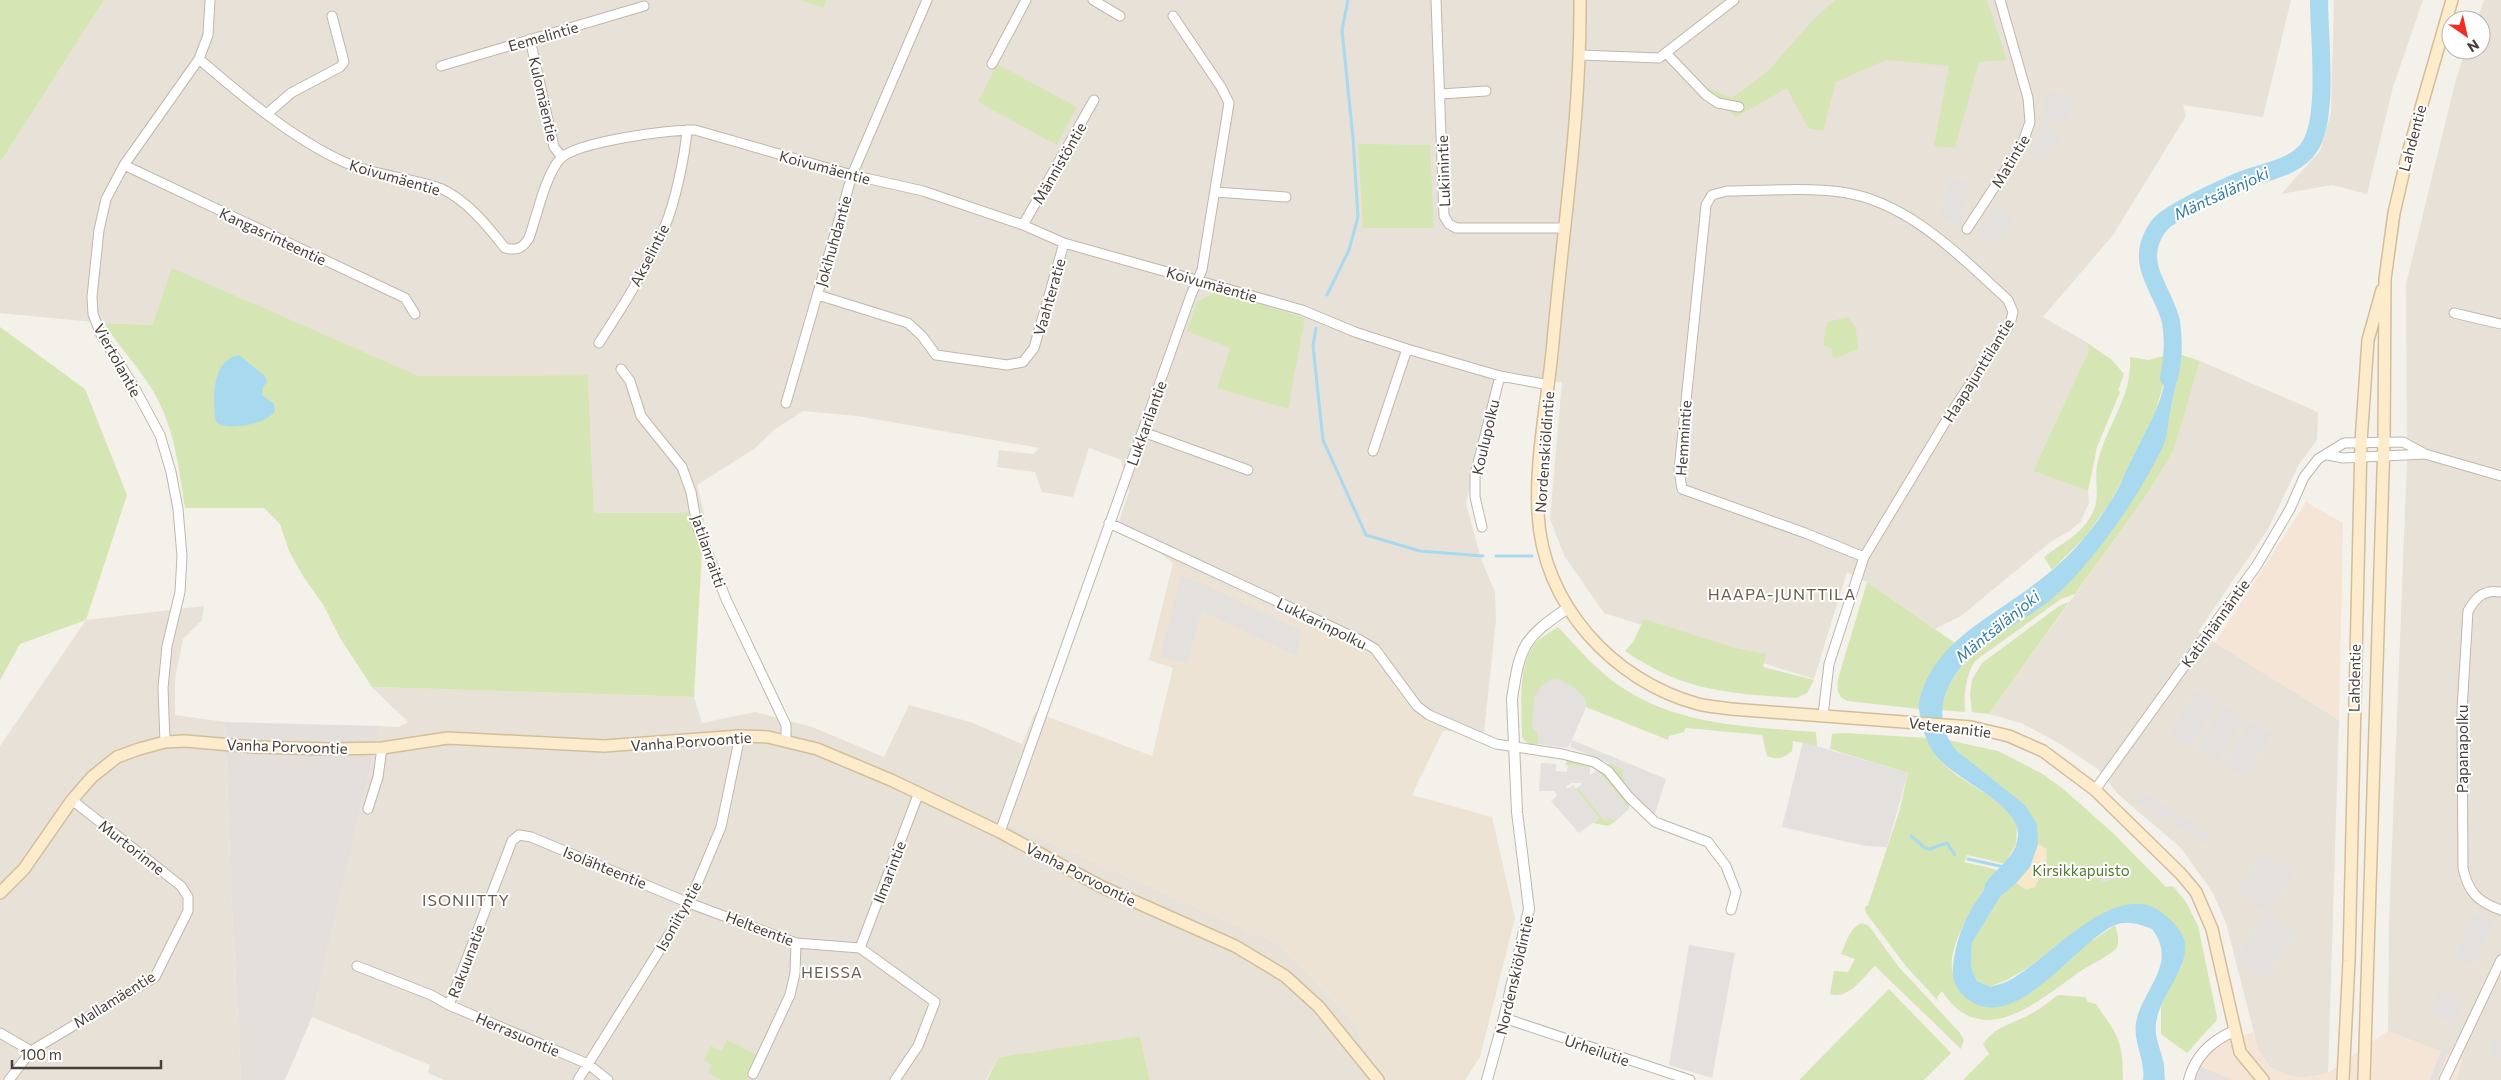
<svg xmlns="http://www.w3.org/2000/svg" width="2501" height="1080" font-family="Commissioner,sans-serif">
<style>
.residential{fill:#e8e1d8}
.commercial{fill:#f5e5d6}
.industrial{fill:#e4dfdb}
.education{fill:#ece3d4}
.green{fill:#d5e6b4}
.sand{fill:#f6e8c8}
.parking{fill:#e3e0de}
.water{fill:#a9d9ee}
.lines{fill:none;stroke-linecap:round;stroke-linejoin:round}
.stream{stroke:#a9d9ee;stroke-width:3}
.river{stroke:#a9d9ee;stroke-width:18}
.minor-casing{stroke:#bfb7ac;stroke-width:11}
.tertiary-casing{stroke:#bfb7ac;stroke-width:12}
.secondary-casing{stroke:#d2be9b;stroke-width:14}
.minor{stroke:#fff;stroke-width:9}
.tertiary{stroke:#fff;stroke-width:10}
.secondary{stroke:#fceccb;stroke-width:11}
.labels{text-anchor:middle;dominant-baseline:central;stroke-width:4;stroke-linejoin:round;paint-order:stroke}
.street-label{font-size:15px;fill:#484038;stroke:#fff}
.park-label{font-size:15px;fill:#51782d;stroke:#fff}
.water-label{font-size:16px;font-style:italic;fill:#317ca0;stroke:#fff}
.neighbourhood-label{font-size:16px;letter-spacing:1px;fill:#6a5d50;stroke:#fff}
</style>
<rect width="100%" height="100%" fill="#f4f0ea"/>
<path class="residential" d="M104 0H2291L2263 117 2183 105 2186 116 2113 235 2043 317 2086 342 2089 350 2033 471 2088 491 2089 503 2081 521 2070 531 2053 540 1961 616 1935 629 1867 582 1847 572 1814 679 1604 613 1565 557 1550 519 1562 382H1493L1466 503 1481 559 1495 592 1496 620 1484 732 1443 731 1415 710 1367 652 1173 563 1119 521 1129 491 1121 460 1089 448 1073 497 1042 492 1035 472 997 467 999 450 1033 454 1040 448 857 416 803 411 774 430 754 449 697 485 704 513H594L588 375 419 376 173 269 152 325 104 323 0 313V163Z
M2334 0H2423L2393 87 2367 194 2332 185 2281 194 2320 151 2331 113Z
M2484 0H2501V1080H2457L2462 1060 2388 1031 2389 923 2407 460 2406 284 2456 79 2466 50H2481V20H2477Z
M2200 361 2318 412 2317 440 2299 464 2268 529 2198 632 2339 720 2328 1073 2304 1078 2286 1075 2270 1067 2258 1049 2226 923 2213 893 2181 848 2119 795 2098 769 2057 742 2021 723 1989 714 2146 496 2174 450Z
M204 606 202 620 183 639 175 679V715L225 722 231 888 241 1080H0V746L86 620Z
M372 687 694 697 702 723 755 712 812 727 884 757 909 705 970 722 1022 744 1010 824 1278 944 1357 1024 1361 1043 1373 1060 1381 1080H1150L1140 1036 999 1057 986 1080H444L428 1073 430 1065 312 1017 380 726 399 727 408 722Z"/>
<path class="commercial" d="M2306 502 2343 523 2339 720 2215 643Z
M2388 1031 2462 1060 2457 1080H2193L2198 1061 2218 1044 2253 1032 2258 1049 2270 1067 2286 1075 2304 1078 2328 1073Z"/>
<path class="industrial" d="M225 722 380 726 312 1017 285 1080H241L231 888Z"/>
<path class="education" d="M1173 563 1367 652 1415 710 1443 731 1412 795 1492 817 1515 918 1480 1057 1465 1080H1381L1373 1060 1361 1043 1357 1024 1278 944 1010 824 1022 744 1035 712 1152 756 1173 668 1149 660Z"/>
<path class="green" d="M0 0H104L0 163Z
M800 0H826L823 8Z
M1835 0H1987L2007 60 1979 62 1955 148 1934 146 1949 66 1886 60 1836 82 1823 131 1808 128 1787 88 1736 117 1706 87 1732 98 1768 71 1811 22Z
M997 64 1077 107 1057 145 978 102Z
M1358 144 1430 145 1434 228H1363Z
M172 268 419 376 588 375 594 513H704L694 697 372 687 340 638 324 606 303 576 289 551 280 524 264 508H185C179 468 174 426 153 391 138 366 119 347 104 323L152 325Z
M1218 291 1305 318 1288 409 1217 388 1230 348 1187 331 1197 302Z
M1848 317 1856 328 1858 349 1837 358 1832 356V349L1823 345 1827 322Z
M0 327 85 389 127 495 86 620 20 644 0 680Z
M2086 342 2112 360 2124 374 2118 390 2120 392 2097 447 2088 491 2033 471 2089 350Z
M2167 355V372L2152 423 2110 503 2085 537 2052 570 2044 557C2061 544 2082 534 2092 514 2101 498 2094 483 2097 466 2104 428 2133 398 2130 357L2149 360Z
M2182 355 2200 361 2174 450 2146 496 2075 594 2061 599 1975 661C1965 677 1964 694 1965 712L1941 710 1946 690 1959 670 1985 642 2049 601 2094 554 2129 504 2164 443Z
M1867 582 1955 643C1937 662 1920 682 1919 709L1848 701C1837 697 1837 690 1838 679Z
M2069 602 1989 714 1972 712 1970 694 1972 680 1982 663 2059 606Z
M1644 619 1735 648 1766 654 1763 667 1814 680 1807 693 1797 698C1727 693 1685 692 1625 651L1633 642Z
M1558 627C1574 644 1590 663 1609 678 1669 726 1743 726 1816 732L1817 746 1793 741 1792 751C1783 759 1777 760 1767 756L1762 735 1686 728 1684 732 1669 736 1668 740 1586 707V700L1538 733 1539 744C1531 745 1526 744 1522 737 1522 709 1517 671 1533 646 1539 638 1550 632 1558 627Z
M1845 733 1926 738C1942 782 1997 787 2017 825L2016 844 2005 864 1967 855 1964 862 1998 870C1990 876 1989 883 1983 891 1971 911 1949 945 1952 969 1953 979 1966 994 1972 1002L2095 939 2115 925C2117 932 2120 940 2117 947 2114 953 2089 966 2082 970 2040 999 1983 1054 1942 991L1937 997 1939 1002 1905 965 1866 913 1865 907 1868 905 1899 812 1908 773 1830 749 1832 734Z
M1948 740 1998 751 2041 773 2061 787 2113 833 2166 887 2173 886 2186 902 2198 926 2217 1017 2216 1021 2187 1053 2161 1034V1006L2170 986 2181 968 2185 942 2122 906C2072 923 2039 971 1989 987L1977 981 1971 967 1972 943 2000 897 2016 883 2025 805 1956 750Z
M1568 759C1602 766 1607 776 1629 801V809L1597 770 1590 767 1565 765Z
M1609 763 1621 768 1627 782H1621L1607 767Z
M1578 787 1605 821 1610 818 1616 821 1608 826 1593 823 1599 818 1576 789Z
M1862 923 1869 926 1898 966 1960 1033 1964 1040 1961 1049 1875 966C1863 977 1849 1000 1830 994L1834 971 1848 972 1855 959 1841 954C1846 943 1850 927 1862 923Z
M1889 989 1951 1053 1924 1080H1799Z
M2058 995 2085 997 2088 1002 2096 1004C2118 1036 2123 1039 2123 1080H1963L1989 1054 1983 1044C1994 1028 2008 1025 2025 1017 2037 1011 2048 1003 2058 995Z
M1140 1036 1150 1080H987L999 1057Z
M727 1040 759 1056 747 1080H722L708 1073 712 1065 704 1060 711 1046 721 1051Z"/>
<path class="sand" d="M2038 844 2047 849 2046 867 2035 887 2026 890 2016 883 2030 867Z"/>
<path class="parking" d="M2045 91 2073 95 2068 122 2043 117Z
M2046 126 2062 137 2042 162 2030 153Z
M1950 178 1970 183 1960 226 1938 214Z
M1998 206 2015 221 1992 245 1976 231Z
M1181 576 1208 586 1301 631 1297 656 1202 611 1187 663 1160 657Z
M1559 679 1575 688 1586 700V707L1572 740 1666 779 1655 814 1642 808 1629 797 1621 768 1570 747 1572 741 1567 748 1539 744 1538 733 1532 728 1534 698 1541 686 1550 680Z
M2196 689 2218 702 2191 747 2169 734Z
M2223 705 2244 718 2217 763 2196 750Z
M2250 721 2272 734 2246 778 2223 765Z
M1803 742 1908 773 1887 847 1866 846 1782 827Z
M1541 763 1556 764V771L1567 772 1568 765 1590 767V775L1597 770 1629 809 1616 821 1610 818 1605 821 1578 787 1582 784 1581 783H1571L1566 787 1567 789 1573 785 1599 818 1579 833 1551 801 1557 796 1554 791H1539Z
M2138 789 2212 835 2206 845 2132 799Z
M2263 852 2295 873 2269 913 2237 893Z
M2123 868 2125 876 2102 882 2100 873Z
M2265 913 2296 933 2266 978 2236 958Z
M2475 914 2493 922 2473 967 2454 958Z
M1689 945 1735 953 1712 1078 1669 1065Z
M2440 989 2466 1001 2455 1024 2429 1012Z
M2496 1037 2501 1039V1059L2489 1053Z
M2444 1043 2451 1046 2437 1080H2430Z
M2201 1067 2216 1073 2232 1080H2196Z"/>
<path class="water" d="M239 355 265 376 267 382 263 387 262 395 274 404 275 411C267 424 230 431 217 423L215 418C213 396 212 360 239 355Z
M2167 355H2182C2178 376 2173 397 2169 418 2168 426 2167 436 2164 444 2143 491 2089 570 2048 602 2012 629 1967 646 1947 690 1938 710 1942 734 1956 750L2025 805 2037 824 2038 844 2030 867 2016 883 2000 897 1972 943 1971 967 1977 981 1990 987C1995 985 2002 984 2008 981 2047 962 2119 871 2166 916 2173 922 2184 933 2185 943 2188 971 2159 996 2156 1024 2154 1038 2161 1049 2163 1061 2165 1067 2164 1074 2165 1080H2143C2146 1061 2133 1043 2136 1023 2142 989 2179 964 2152 929 2140 924 2127 920 2115 925 2076 942 2013 1039 1965 997 1949 983 1952 967 1956 948 1961 926 1971 908 1984 890L1985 884C1996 868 2016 858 2018 836 2021 805 1956 780 1937 757 1928 747 1925 736 1922 723 1920 715 1917 706 1920 698 1935 642 1990 618 2032 586 2063 564 2089 536 2109 504 2119 490 2125 472 2133 457 2151 420 2167 398 2167 355Z"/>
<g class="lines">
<path class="stream" d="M1327 295 1349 250 1358 217 1353 138 1342 30 1348 0
M1316 328 1313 346 1323 440 1366 535 1420 551 1483 556
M1496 556H1532
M1911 836 1925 848 1930 849 1947 843 1955 855
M1968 859 2004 867"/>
<path class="river" d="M2169 378C2173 360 2174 341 2171 322 2165 294 2139 269 2151 240 2154 232 2159 224 2166 219 2185 206 2219 190 2240 181 2262 172 2297 168 2310 146 2329 116 2319 37 2319 0"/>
<defs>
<path id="minor" d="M1093 0 1120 16
M1436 0 1444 216 1449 224 1456 228H1564
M530 39 554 147 562 157
M1667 54 1706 95 1718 103 1739 107
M1580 55 1659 58 1734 0
M199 59C241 95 293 139 344 162 375 176 411 177 442 189 467 200 489 228 505 248 517 251 523 248 529 238 537 216 545 176 560 159 575 142 671 129 695 130L852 175 923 191 1023 225 1064 243 1302 310 1355 332 1407 349 1500 376 1549 385
M992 64 1026 0
M441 66 644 6
M1441 94 1486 91
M268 113 291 93 340 67 344 62 332 16
M124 165 405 298 415 314
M1215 192 1286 197
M1023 225 1094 100
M1967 229 2022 145 2030 122 2028 98 2000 0
M818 295 908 323 922 336 936 355 1007 365 1023 362 1034 348 1064 243
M2454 313 2501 324
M599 343C623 306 648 267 665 226 675 203 685 155 687 130
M621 369 630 381 641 416 682 467 691 492 697 526 726 599 786 725V739
M786 403 852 175 927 0
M1143 432 1248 470
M1373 451 1407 349
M2328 455 2343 458 2425 454
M1109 523 1360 640 1375 649 1417 706 1429 715 1496 744 1562 754 1594 762 1608 771 1629 797 1655 822 1708 842 1726 866 1736 892 1731 910
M1482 527 1475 497V475L1500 376
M2501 592C2484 589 2476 597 2468 611L2462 710 2463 868C2468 892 2478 902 2501 910
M1823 715 1829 664 1864 557 1949 416 2010 324 2013 312 2008 300C1961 257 1908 201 1841 192 1804 187 1764 191 1727 191L1712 195 1706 205 1679 470 1682 489 1805 533 1864 557
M165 742 163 688 167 646 180 592 182 556 178 509 171 472 160 435 133 385 101 335 93 314 92 297 99 230 106 199 124 165 199 59 208 35 210 0
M2095 790 2257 565 2290 509 2304 477 2318 459 2344 443 2403 442 2425 454 2501 476
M368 809 378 777 382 748
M1000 832 1191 295 1202 270 1229 103 1221 87 1173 16
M860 948 918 795
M357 966 431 995 449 1005 588 1064 608 1080
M449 1005 512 841 519 835 531 837 689 903 796 943 860 948 935 1002 918 1046 895 1080
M1504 1018 1690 1080
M0 1033 31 1051
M753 1074 790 995 795 973 796 943
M9 1080 31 1051 155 977 188 911V897L181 886 72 800
M578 1080 689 903 721 827 740 736
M2444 1080 2501 960"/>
<path id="tertiary" d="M1487 1080 1504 1018 1529 909 1517 812 1512 699C1520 646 1523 638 1568 608
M2189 1080C2195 1056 2211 1041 2234 1031"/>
<path id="secondary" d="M1580 0C1581 115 1563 228 1553 342 1548 399 1535 457 1538 513 1542 604 1613 681 1698 704 1709 707 1720 707 1731 709L1971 727 2009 736 2043 751 2095 790 2181 874 2196 892 2212 929 2240 1052 2263 1080
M0 893 24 869 72 800 92 777 117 757 139 749 165 742 185 741 255 747 332 749 382 748 448 738 604 746 740 736 768 737 817 749 891 780 1000 832 1102 887 1235 946 1285 976 1319 1007 1378 1080
M2343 1080 2349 961 2361 442 2368 340 2382 290
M2364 1080 2384 441 2385 279 2394 213 2408 153 2452 0"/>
</defs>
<use href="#minor" class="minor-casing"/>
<use href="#tertiary" class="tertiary-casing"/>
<use href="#secondary" class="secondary-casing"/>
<use href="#minor" class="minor"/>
<use href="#tertiary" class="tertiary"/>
<use href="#secondary" class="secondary"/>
</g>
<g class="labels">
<g class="street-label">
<text transform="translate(543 36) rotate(-16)">Eemelintie</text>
<text transform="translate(544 99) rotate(77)">Kulomäentie</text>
<text transform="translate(2412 138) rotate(-75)">Lahdentie</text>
<text transform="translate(2010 161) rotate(-59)">Matintie</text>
<text transform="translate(1059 163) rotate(-60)">Männistöntie</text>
<text transform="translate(825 167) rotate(15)">Koivumäentie</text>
<text transform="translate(1443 171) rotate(-92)">Lukiinintie</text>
<text transform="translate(395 177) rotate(16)">Koivumäentie</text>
<text transform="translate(273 236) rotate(25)">Kangasrinteentie</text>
<text transform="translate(833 241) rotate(-74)">Jokihuhdantie</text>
<text transform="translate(649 255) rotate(-63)">Akselintie</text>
<text transform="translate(1212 284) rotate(16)">Koivumäentie</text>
<text transform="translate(1049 297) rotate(-74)">Vaahteratie</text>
<text transform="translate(118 360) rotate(61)">Viertolantie</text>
<text transform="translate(1978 370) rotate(-58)">Haapajunttilantie</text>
<text transform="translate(1146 423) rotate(-70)">Lukkarilantie</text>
<text transform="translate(1485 437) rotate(-77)">Koulupolku</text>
<text transform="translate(1683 438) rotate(-86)">Hemmintie</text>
<text transform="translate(1544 452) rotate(-86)">Nordenskiöldintie</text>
<text transform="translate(709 551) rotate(71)">Jatilanraitti</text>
<text transform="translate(1322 623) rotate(26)">Lukkarinpolku</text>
<text transform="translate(2215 623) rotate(-54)">Katinhännäntie</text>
<text transform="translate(2354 678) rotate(-89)">Lahdentie</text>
<text transform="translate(1950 727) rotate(7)">Veteraanitie</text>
<text transform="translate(691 741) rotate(-4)">Vanha Porvoontie</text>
<text transform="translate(287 746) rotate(2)">Vanha Porvoontie</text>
<text transform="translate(2462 749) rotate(-90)">Papanapolku</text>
<text transform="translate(132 847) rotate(38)">Murtorinne</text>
<text transform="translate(605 867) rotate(22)">Isolähteentie</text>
<text transform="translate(889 872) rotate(-69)">Ilmarintie</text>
<text transform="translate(1081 874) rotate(27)">Vanha Porvoontie</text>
<text transform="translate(678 916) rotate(-61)">Isoniityntie</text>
<text transform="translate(760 928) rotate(21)">Helteentie</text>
<text transform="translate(466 961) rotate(-69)">Rakuunatie</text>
<text transform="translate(1514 975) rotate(-77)">Nordenskiöldintie</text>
<text transform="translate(114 999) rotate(-32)">Mallamäentie</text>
<text transform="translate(518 1034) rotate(23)">Herrasuontie</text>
<text transform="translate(1597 1050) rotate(19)">Urheilutie</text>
</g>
<g class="park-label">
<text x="2081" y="870">Kirsikkapuisto</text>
</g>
<g class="water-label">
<text transform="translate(2221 193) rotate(-25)">Mäntsälänjoki</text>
<text transform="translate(1997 626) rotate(-39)">Mäntsälänjoki</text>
</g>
<g class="neighbourhood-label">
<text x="1782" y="593">HAAPA-JUNTTILA</text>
<text x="466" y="899">ISONIITTY</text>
<text x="832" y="971">HEISSA</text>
</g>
</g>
<g transform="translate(2466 35) rotate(146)"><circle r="24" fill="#ffffff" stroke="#b6b3af"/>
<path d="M0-4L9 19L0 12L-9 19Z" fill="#f12e24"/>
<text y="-8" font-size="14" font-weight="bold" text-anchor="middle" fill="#484038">N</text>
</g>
<path d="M12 1060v8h149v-8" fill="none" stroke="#484038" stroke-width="2.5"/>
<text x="20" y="1060" font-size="15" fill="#484038" stroke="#ffffff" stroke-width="4" paint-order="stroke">100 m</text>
</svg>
